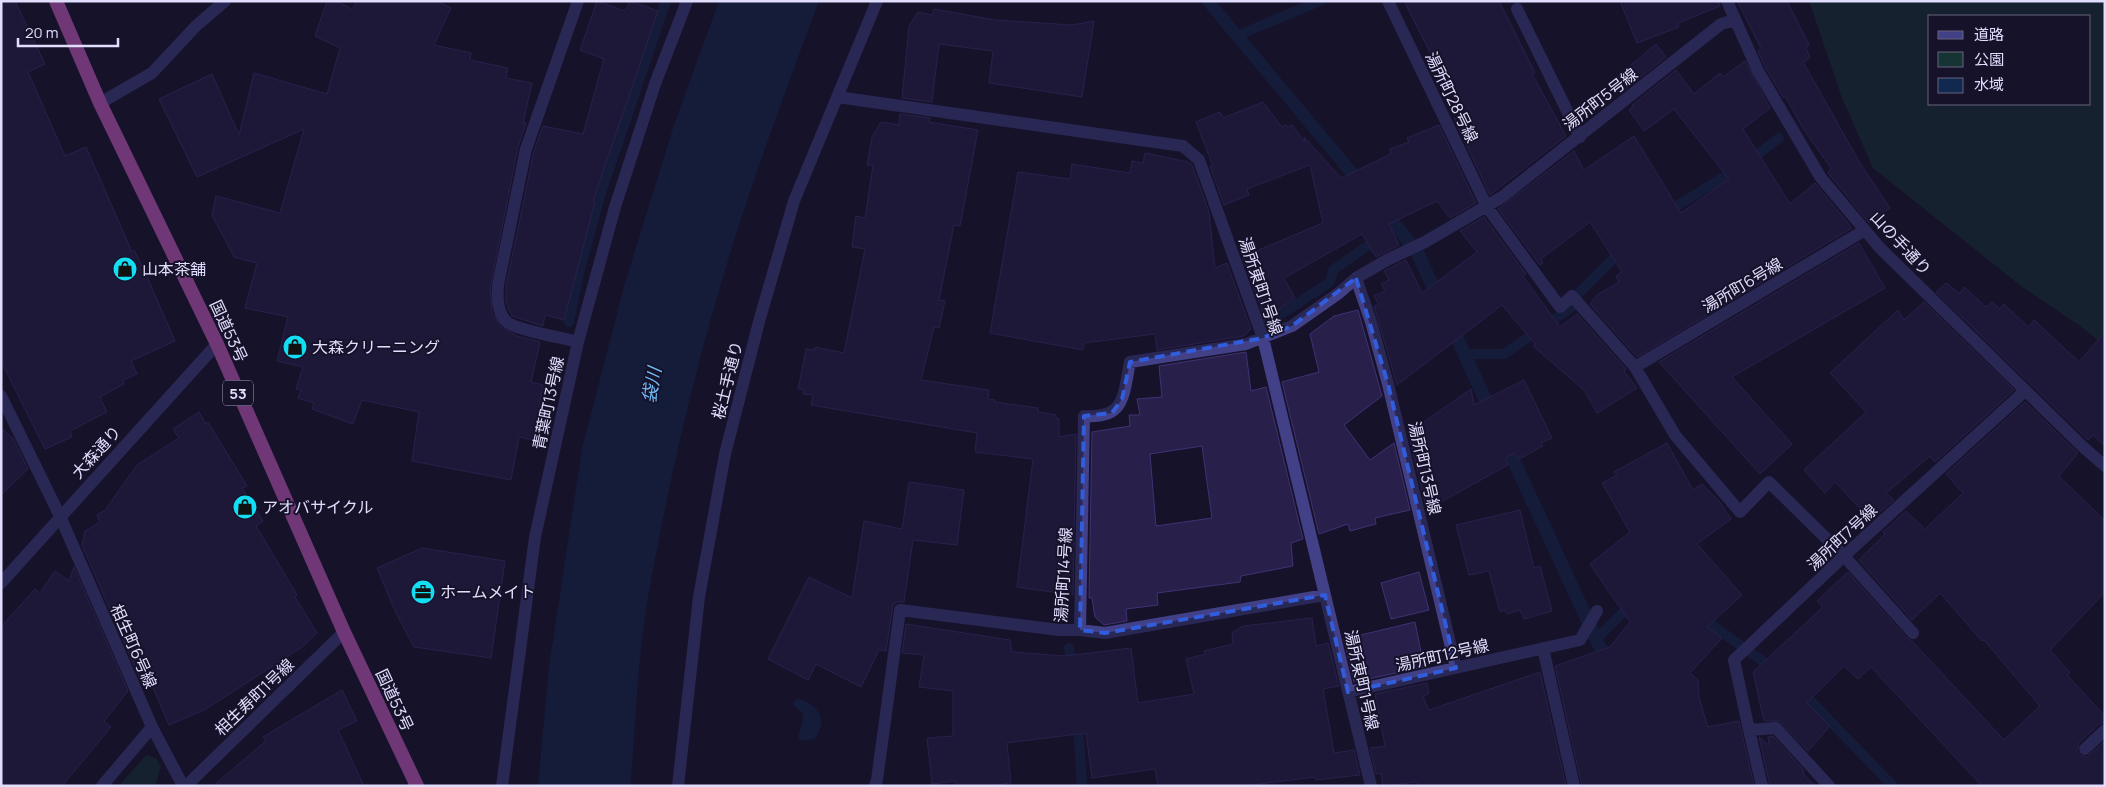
<svg xmlns="http://www.w3.org/2000/svg" width="2106" height="787" font-family="Manrope,'Noto Sans JP',sans-serif">
<style>
.green{fill:#163433;fill-rule:evenodd}
.water{fill:#12294f}
.lines{fill:none;stroke-linecap:round;stroke-linejoin:round}
.stream{stroke:#12294f;stroke-width:10}
.building{fill:#281f4a;stroke:#3f3275;fill-rule:evenodd}
.service{stroke:#424087;stroke-width:12}
.minor{stroke:#424087;stroke-width:12}
.tertiary{stroke:#424087;stroke-width:12}
.trunk{stroke:#dc64d0;stroke-width:14}
.marked{fill:none;stroke:#315cdc;stroke-width:4;stroke-dasharray:10 6;stroke-linejoin:round}
.labels{text-anchor:middle;dominant-baseline:central;stroke-width:4;stroke-linejoin:round;paint-order:stroke}
.shield{fill:#16122a;stroke:#a4a0be;stroke-width:1}
.shield-label{font-size:15px;font-weight:bold;fill:#e1ddfd}
.street-label{font-size:16px;fill:#e1ddfd;stroke:#16122a}
.poi-label{font-size:16px;fill:#e1ddfd;stroke:#16122a;text-anchor:start}
.water-label{font-size:18px;font-style:italic;fill:#70baf8;stroke:#16122a}
</style>
<rect width="100%" height="100%" fill="#16122a"/>
<path class="green" d="M1809 1H2105V346L2080 326 2021 286 1873 168 1842 98ZM1930 16H2090V104H1930Z
M146 755 156 758 161 767 155 786H119Z"/>
<path class="water" d="M719 1H819C791 76 763 151 738 228 699 350 669 477 647 603 637 663 636 725 630 786H538L549 667 582 449 625 283 674 125Z
M1200 1H1216L1412 235 1424 251 1612 657 1643 756 1413 259 1397 237Z
M797 698C818 705 830 719 814 739L802 741 798 737 802 724 803 714 793 704Z"/>
<g class="lines">
<path class="stream" d="M1241 34 1320 1
M1665 213 1745 164 1779 138
M569 322 579 273 600 196 666 1
M1266 324 1330 282 1333 270 1380 237
M1469 354H1504L1572 307 1578 294 1623 249
M1701 617 1775 670
M1600 635 1632 604
M1069 648 1072 668
M1801 691 1893 786
M1078 722 1082 786"/>
</g>
<path class="building" d="M1 1H15L45 64 28 72 65 156 86 147 132 252 134 250 145 272 175 341 131 361 137 374 123 380 124 384 100 397 107 412 70 431 72 437 45 449 1 361Z
M327 1H336L352 9 357 1H437L451 8 434 45 471 53 470 60 508 68 506 78 532 83 523 123H526L518 147 490 289 492 312 501 327 517 336 540 342 531 382 543 385 533 440 519 437 511 480 412 461 419 412 362 400 353 424 312 409 314 403 298 398 301 390 296 389 303 367 277 361 288 317 245 308 257 263 234 257 212 215 216 196 280 213 304 129 197 177 159 99 212 74 239 135 254 73 327 94 340 48 315 36Z
M597 1 625 11 630 1 658 11 593 201 595 202 564 320 545 315 543 326 512 316 506 303V286L534 151 543 126 583 134 604 59 580 50Z
M1404 1H1499L1535 73 1532 74 1566 136 1490 195 1454 119 1459 117 1458 115 1461 113Z
M1620 1H1719L1720 6 1678 23 1679 27 1637 43Z
M1737 1H1787L1809 45 1806 48 1810 58 1803 62 1860 163 1890 208 1869 223 1828 173 1831 168 1804 130 1785 96 1783 97 1765 67 1758 51 1761 48Z
M934 9 995 20 1072 25 1094 21 1082 97 989 83 993 51 939 44 932 102 902 98 909 26 918 12 932 15Z
M1656 44 1666 57 1622 92 1612 81Z
M1745 61 1770 108 1743 129 1790 204 1815 183 1852 228 1637 357 1590 304 1597 295 1619 282 1616 276 1622 272 1590 222 1541 259 1543 263 1540 265 1498 209 1574 151 1584 170 1634 136 1681 213 1729 179 1674 109 1644 131 1629 110 1634 106 1632 105 1676 70 1694 94 1720 73 1723 77Z
M1263 102 1282 127 1285 125 1288 127 1292 125 1305 142 1304 137 1341 178 1391 154 1390 149 1409 142 1407 138 1439 125 1476 203 1450 218 1437 201 1389 224 1399 245 1376 257 1362 234 1284 278 1295 298 1265 319 1242 257 1323 223 1310 165 1247 189 1249 195 1224 205 1210 166H1213L1196 122 1220 112 1223 118Z
M900 114 930 118 929 122 978 130 960 226 954 225 939 300 945 301 939 328 934 327 921 380 989 390 988 399 995 400V402L1038 408V412L1056 415V418L1059 419V437L1076 434 1073 595 1017 587 1033 459 975 452 977 433 811 405 813 395 803 394 804 389H798L806 349 815 350V347L844 353 865 249 852 247 856 216 865 218 873 166 867 165 872 137 881 122 899 125Z
M1145 153 1188 162 1192 165 1209 212 1215 268 1227 263 1251 329 1244 336 1157 350 1155 334 1084 343 1083 350 990 333 1018 172 1070 179 1072 164 1130 173 1132 161 1143 163Z
M1484 217 1526 274 1523 276 1560 327 1577 314 1626 369 1624 371 1637 388 1597 413 1584 390 1533 346 1535 344 1502 305 1397 385 1374 306 1379 305 1374 296 1385 291 1381 284 1389 280 1384 271 1406 260 1422 293 1477 252 1460 231Z
M1859 243 1885 288 1732 377 1792 444 1760 474 1659 362Z
M1946 283 1960 294 1964 287 1986 307 1992 302 2000 309 2004 304 2028 327 2034 320 2079 362 2105 332V446L2093 435 2088 440 1936 292Z
M1924 302 2014 390 1935 462 1930 456 1886 493 1894 500 1871 520 1835 482 1825 493 1804 470 1866 412 1830 373 1898 310 1904 320Z
M1358 310 1382 396 1344 425 1370 460 1394 443 1410 510 1375 518 1376 524 1350 531 1348 524 1319 534 1282 382 1319 372 1310 334 1334 316Z
M1246 352 1251 391 1266 387 1303 539 1291 543 1293 566 1241 576 1240 582 1157 593 1158 605 1126 609 1127 621 1104 625 1095 617 1092 598H1089L1092 432 1130 426 1129 415H1140L1137 399 1162 397 1159 366ZM1202 446 1212 518 1156 526 1150 454Z
M1524 380 1552 438 1541 443 1543 446 1519 459 1514 453 1505 458 1508 465 1441 502 1426 506 1408 433 1471 389 1474 405Z
M2025 402 2078 453 2059 476 2105 521V592L2050 650 2070 673 2067 675 2105 716V722L2099 724 2079 743 2077 750 2079 755 2087 757 2105 741V786H1982L1871 667 1858 679 1844 666 1807 703 1830 726 1808 751 1779 721H1764L1753 672 1823 607 1817 601 1848 572 1907 638 1912 641 2004 740 2040 706 1984 640 1982 641 1940 593 1912 620 1859 560 1885 534 1883 532 1906 511 1925 529 1963 493 1946 474Z
M199 412 206 424 208 422 247 486 242 488 263 521 256 526 297 595 295 597 317 633 302 647 206 709 169 725 145 669 139 677 82 545 85 531 100 522 97 515 105 510 137 465 179 438 173 429Z
M1 428 13 438 28 469 1 495Z
M1667 443 1693 490 1702 484 1719 501 1731 519 1697 544 1742 595 1707 627 1722 638 1690 673 1698 680 1699 698 1708 727 1739 721 1754 786H1582L1555 666 1610 647 1630 622 1590 564 1630 532 1602 483 1617 475 1614 472Z
M909 482 964 490 957 545 913 540 904 602H897L893 605 886 651 879 650 861 687 816 664 808 680 768 659 809 577 852 598 864 521 902 529Z
M1520 510 1534 568 1540 566 1552 611 1524 619 1520 610 1507 614 1505 610 1500 612 1489 571 1469 575 1456 525Z
M422 548 505 561 491 658 414 647 395 611 377 568Z
M74 567 128 691 104 721 111 727 62 786H1V627L35 589 40 593 55 571 69 581Z
M1419 572 1429 610 1391 619 1381 583Z
M1312 618 1316 646 1328 643 1339 686 1323 689 1334 753 1354 750 1360 775 1316 780 1315 777 1244 786H1158L1155 769 1092 778 1086 733 1007 743 1011 783 989 786H956V781L932 784 927 738 953 736V691L919 687 924 655 902 653 906 624 1010 640 1012 652 1065 656 1131 648 1138 703 1194 694 1186 659 1205 654 1204 651 1233 644 1232 633 1243 626Z
M1415 622 1424 667 1354 682 1344 639Z
M1540 672 1566 786H1417L1416 782 1383 786 1381 773 1376 774 1370 748 1385 746 1375 694 1427 683 1429 693 1423 697 1429 710Z
M342 690 357 721 338 730 364 786H213L266 741 263 737Z
M1773 736 1803 769 1804 775 1815 786H1770L1759 737 1769 745 1768 737Z"/>
<g class="lines">
<path class="service" d="M1517 9 1580 137
M1844 556 1913 633"/>
<path class="minor" d="M1388 1 1487 207 1560 307 1572 296 1635 367 1675 435 1740 512 1769 482 1844 556
M1727 1 1758 71 1821 178 1880 248 2082 446 2105 466
M837 97 1183 146 1199 160 1263 338 1371 786
M100 103 152 73 196 26 225 1
M1356 278 1371 322 1388 384 1456 668
M578 342 615 207 655 84 687 1
M1635 367 1865 230
M1 396 60 516 152 727 183 786
M1080 630 1105 633 1325 595
M1543 648 1574 786
M1348 692 1580 640 1597 611
M1749 730 1734 660 1844 556 2025 391
M2085 749 2105 730
M102 786 152 727
M186 786 344 632
M502 786 535 537 578 342C564 338 516 330 507 322 497 313 497 296 498 285L526 149 578 1
M678 786 699 597 725 454 760 318 794 201 877 1
M875 786 877 780 900 610 1059 630H1080L1084 416C1126 419 1123 395 1130 362L1246 344 1292 326 1339 293 1356 278 1387 260 1425 242 1502 197 1721 24 1735 20
M1762 786 1749 730 1776 728 1829 786"/>
<path class="tertiary" d="M1 583 217 344"/>
<path class="trunk" d="M56 1 100 103 217 344 344 632 417 786"/>
</g>
<path d="M0 0H2106V787H0ZM1356 278 1388 384 1456 668 1348 692 1325 595 1105 633 1080 630 1084 416 1112 413 1122 399 1130 362 1263 338 1292 326Z" fill="#16122a" fill-opacity=".55" fill-rule="evenodd"/>
<path class="marked" d="M1356 278 1388 384 1456 668 1348 692 1325 595 1105 633 1080 630 1084 416 1112 413 1122 399 1130 362 1263 338 1292 326Z"/>
<defs>
<symbol id="shop-disc" viewBox="-11 -11 22 22"><circle r="9.5" fill="#13def4" stroke="#16122a"/><path d="M-5-2.5h2.3a2.7 3.5 0 0 1 5.4 0H5L5.5 6h-11ZM-1.5-2.5h3a1.5 2.3 0 0 0-3 0Z" fill="#111"/></symbol>
<symbol id="office-disc" viewBox="-11 -11 22 22"><circle r="9.5" fill="#13def4" stroke="#16122a"/><path d="M-6-3h4V-5.5h4V-3h4V5H-6ZM-1-4.5V-3h2v-1.5ZM-6 0V1H6V0Z" fill="#111"/></symbol>
</defs>
<g fill-rule="evenodd">
<use href="#shop-disc" x="111" y="255" width="28" height="28"/>
<use href="#shop-disc" x="281" y="333" width="28" height="28"/>
<use href="#shop-disc" x="231" y="493" width="28" height="28"/>
<use href="#office-disc" x="409" y="578" width="28" height="28"/>
</g>
<g class="labels">
<rect class="shield" x="223" y="380.5" width="30" height="25" rx="4"/>
<g class="shield-label">
<text x="238" y="393">53</text>
</g>
<g class="street-label">
<text transform="translate(1452 97) rotate(64)">湯所町28号線</text>
<text transform="translate(1600 99) rotate(-38)">湯所町5号線</text>
<text transform="translate(1901 243) rotate(47)">山の手通り</text>
<text transform="translate(1742 285) rotate(-31)">湯所町6号線</text>
<text transform="translate(1261 286) rotate(71)">湯所東町1号線</text>
<text transform="translate(229 331) rotate(65)">国道53号</text>
<text transform="translate(727 380) rotate(-76)">桜土手通り</text>
<text transform="translate(548 403) rotate(-78)">青葉町13号線</text>
<text transform="translate(96 452) rotate(-48)">大森通り</text>
<text transform="translate(1425 468) rotate(77)">湯所町13号線</text>
<text transform="translate(1842 537) rotate(-43)">湯所町7号線</text>
<text transform="translate(1063 575) rotate(-87)">湯所町14号線</text>
<text transform="translate(134 646) rotate(66)">相生町6号線</text>
<text transform="translate(1442 655) rotate(-13)">湯所町12号線</text>
<text transform="translate(1362 680) rotate(77)">湯所東町1号線</text>
<text transform="translate(254 697) rotate(-44)">相生寿町1号線</text>
<text transform="translate(395 700) rotate(65)">国道53号</text>
</g>
<g class="poi-label">
<text x="142" y="269">山本茶舗</text>
<text x="312" y="347">大森クリーニング</text>
<text x="262" y="507">アオバサイクル</text>
<text x="440" y="592">ホームメイト</text>
</g>
<g class="water-label">
<text transform="translate(651 385) rotate(-80)">袋川</text>
</g>
</g>
<rect width="2106" height="787" fill="none" stroke="#e1ddfd" stroke-width="5"/>
<rect x="1928" y="15" width="162" height="90" fill="#16122a" stroke="#67637e"/>
<rect x="1938" y="31" width="25" height="8" fill="#424087" stroke="#67637e"/>
<text x="1974" y="40" font-size="15" fill="#e1ddfd">道路</text>
<rect x="1938" y="52" width="25" height="15" fill="#163433" stroke="#67637e"/>
<text x="1974" y="65" font-size="15" fill="#e1ddfd">公園</text>
<rect x="1938" y="78" width="25" height="15" fill="#12294f" stroke="#67637e"/>
<text x="1974" y="90" font-size="15" fill="#e1ddfd">水域</text>
<path d="M18 38v8h100v-8" fill="none" stroke="#e1ddfd" stroke-width="2.5"/>
<text x="25" y="38" font-size="15" fill="#e1ddfd" stroke="#16122a" stroke-width="4" paint-order="stroke">20 m</text>
</svg>
